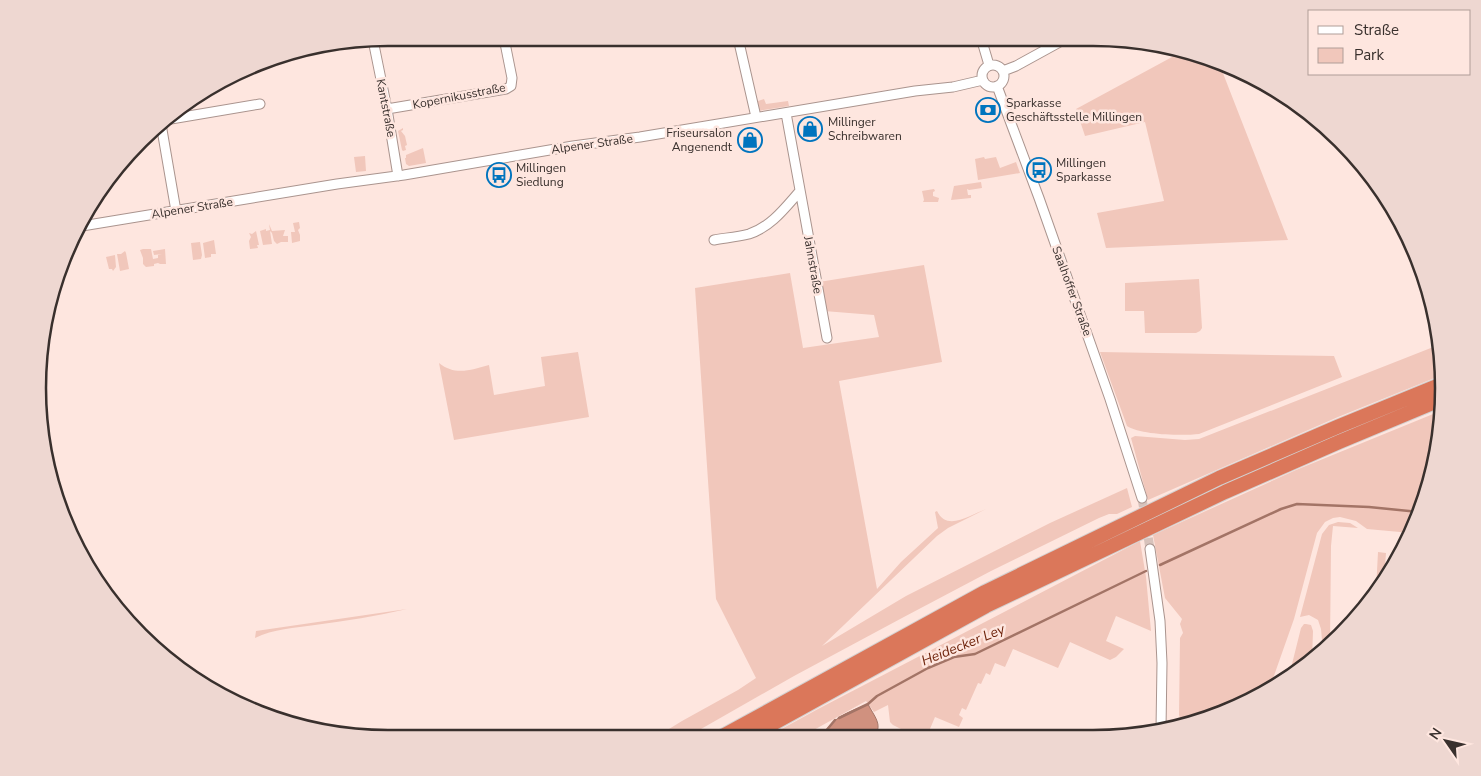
<svg xmlns="http://www.w3.org/2000/svg" width="1481" height="776" font-family="'Nunito Sans',sans-serif">
<style>
.green{fill:#f1c7bb}
.water{fill:#d0917f;stroke:#a37466}
.lines{fill:none;stroke-linecap:round;stroke-linejoin:round}
.stream{stroke:#a37466;stroke-width:2.5}
.minor-tunnel{stroke:#d7c2bb;stroke-width:9;stroke-dasharray:9 4.5;stroke-linecap:butt}
.minor-casing{stroke:#aa948e;stroke-width:11}
.highway-casing{stroke:#d3d1d1;stroke-width:16}
.minor{stroke:#fff;stroke-width:9}
.highway{stroke:#db775a;stroke-width:14}
.labels{text-anchor:middle;dominant-baseline:central;stroke-width:5;stroke-linejoin:round;paint-order:stroke}
.street-label{font-size:12px;fill:#39302d;stroke:#fee6df}
.poi-label{font-size:12px;fill:#39302d;stroke:#fee6df;text-anchor:start}
.water-label{font-size:14px;font-style:italic;fill:#6f240c;stroke:#fee6df}
.rim{fill:none;stroke:#39302d;stroke-width:2.5}
</style>
<rect width="100%" height="100%" fill="#fee6df"/>
<path class="green" d="M1185 50 1219 63 1288 240 1106 248 1097 213 1164 201 1145 122 1085 136 1076 109Z
M764 99 766 104 788 101 789 106 758 111 755 102Z
M403 128V130L401 131 405 136 407 145 405 146 406 150 403 151 402 150 398 131Z
M423 148 426 163 409 166 406 164 405 158H406V155Z
M365 156 366 171 356 172 354 157Z
M984 157 985 159 996 157 1000 168 1016 162 1020 173 978 180 975 159Z
M981 182 982 188 969 190 967 189 968 195H971V198L951 200 954 186Z
M934 189 935 191 933 192V196L939 198 938 202H923L924 200 922 191Z
M299 222 300 228 298 230 300 235V241L292 243 291 232H295L293 223Z
M269 224 272 231 285 230 283 236H288V242H281L277 244 274 241 272 233 270 231 272 244 263 245 260 231 266 229V231L270 230Z
M256 231 259 245H257L258 248 250 249 249 241 251 237 249 233 252 234Z
M214 240 216 254H211V257L205 258 203 243Z
M200 242 202 255 201 259 193 260 191 243Z
M143 249H151L153 259 158 258V255L162 254 154 255 153 251 165 249 166 264H160L158 263 154 264V266L146 267 143 264V258L140 250Z
M125 251 126 253 129 269 120 271 117 254H121Z
M115 255 116 267 113 271 112 269H109L106 257Z
M924 265 942 362 839 381 877 589 901 562 938 528 935 512 937 511C947 532 970 515 986 509L948 528 937 536 822 646 906 596 1050 523 1127 488 1132 507 1117 514H1109L1099 518 991 571 902 618 794 676 687 737H656L682 721 738 690 756 678 716 599 695 288 790 273 803 348 879 337 874 315 824 311 819 282Z
M1199 279 1202 328 1200 331 1196 333H1145L1144 311H1125V283Z
M1441 344 1442 375 1338 417 1148 500 1131 438 1135 436 1185 440 1199 439Z
M578 352 589 417 454 440 439 363C455 376 471 370 489 365L494 395 545 386 541 357Z
M1100 352 1334 356 1342 377 1199 434C1182 436 1141 435 1127 426Z
M1443 410 1431 479 1411 533 1367 529 1356 521 1340 517 1333 518 1325 522 1317 533 1294 619 1270 687 1227 712 1182 724 1179 715 1180 638 1183 633 1180 624 1182 619 1165 598 1153 535 1296 470Z
M1338 522 1350 523 1358 528 1333 526 1331 546 1330 644 1323 651 1321 629 1318 620 1309 615 1300 617 1322 534 1329 525Z
M1140 541 1146 577 1151 631 1116 616 1106 641 1124 649 1116 657 1110 660 1070 642 1058 668 1013 649 1005 667 995 663 990 675 986 673 981 684 978 683 966 710 962 708 959 715 963 718 959 727 935 717 927 736H915L893 725 890 722 888 705 874 712 866 701 803 736 767 737 818 709Z
M1378 552 1386 553 1384 578 1376 590Z
M407 609C376 616 346 621 315 625 295 628 273 629 255 638L256 631Z
M1304 624H1306L1311 625 1313 631 1312 660 1306 666 1289 676 1301 628Z"/>
<path class="water" d="M868 704C873 715 884 725 874 736H824C829 718 852 711 868 704Z"/>
<g class="lines">
<path class="stream" d="M1160 565 1281 509 1297 504 1369 507 1419 512
M839 718 868 704 877 696 928 668 954 657 975 654 1146 571
M824 736 825 732 835 720"/>
<path class="minor-tunnel" d="M1142 498 1150 549"/>
<defs>
<path id="minor" d="M738 38 756 117
M981 38 989 65
M373 40 387 109 398 176
M982 76a11 11 0 1 1 22 0a11 11 0 1 1-22 0Z
M1003 71 1016 66 1067 38
M997 86 1039 198 1110 399 1142 498
M387 109 506 89 511 86 512 78 504 38
M786 113 827 338
M165 120 260 104
M161 124 176 211
M82 226 337 184 404 175 573 146 640 137 915 91 953 87 983 80
M714 240C725 238 737 237 749 234 771 227 785 208 800 191
M1150 549 1160 621 1162 663 1161 729"/>
<path id="highway" d="M721 737 985 592 1219 478 1337 427 1442 384
M749 737 986 606 1225 492 1339 442 1442 399"/>
</defs>
<use href="#minor" class="minor-casing"/>
<use href="#highway" class="highway-casing"/>
<use href="#minor" class="minor"/>
<use href="#highway" class="highway"/>
</g>
<defs>
<symbol id="bank-ring" viewBox="-11 -11 22 22"><circle r="9.5" fill="#fee6df" stroke="#0074be" stroke-width="1.5"/><path d="M-6-4H6V4H-6ZM0-2.3a2.3 2.3 0 1 0 0 4.6a2.3 2.3 0 1 0 0-4.6Z" fill="#0074be"/></symbol>
<symbol id="shop-ring" viewBox="-11 -11 22 22"><circle r="9.5" fill="#fee6df" stroke="#0074be" stroke-width="1.5"/><path d="M-5-2.5h2.3a2.7 3.5 0 0 1 5.4 0H5L5.5 6h-11ZM-1.5-2.5h3a1.5 2.3 0 0 0-3 0Z" fill="#0074be"/></symbol>
<symbol id="bus-ring" viewBox="-11 -11 22 22"><circle r="9.5" fill="#fee6df" stroke="#0074be" stroke-width="1.5"/><path d="M-5-6H5V4H4V6H2V4H-2V6H-4V4H-5ZM-3.5-4V0h7V-4ZM-3.5 1.2v1.5H-2V1.2ZM2 1.2v1.5H3.5V1.2Z" fill="#0074be"/></symbol>
</defs>
<g fill-rule="evenodd">
<use href="#bank-ring" x="974" y="96" width="28" height="28"/>
<use href="#shop-ring" x="796" y="115" width="28" height="28"/>
<use href="#shop-ring" x="736" y="126" width="28" height="28"/>
<use href="#bus-ring" x="1025" y="156" width="28" height="28"/>
<use href="#bus-ring" x="485" y="161" width="28" height="28"/>
</g>
<g class="labels">
<g class="street-label">
<text transform="translate(459 96) rotate(-11)">Kopernikusstraße</text>
<text transform="translate(386 108) rotate(79)">Kantstraße</text>
<text transform="translate(592 144) rotate(-8)">Alpener Straße</text>
<text transform="translate(192 208) rotate(-9)">Alpener Straße</text>
<text transform="translate(813 265) rotate(80)">Jahnstraße</text>
<text transform="translate(1072 291) rotate(70)">Saalhoffer Straße</text>
</g>
<g class="poi-label">
<text x="1006" y="103">Sparkasse<tspan x="1006" dy="14">Geschäftsstelle Millingen</tspan></text>
<text x="828" y="122">Millinger<tspan x="828" dy="14">Schreibwaren</tspan></text>
<text x="732" y="133" text-anchor="end">Friseursalon<tspan x="732" dy="14">Angenendt</tspan></text>
<text x="1056" y="163">Millingen<tspan x="1056" dy="14">Sparkasse</tspan></text>
<text x="516" y="168">Millingen<tspan x="516" dy="14">Siedlung</tspan></text>
</g>
<g class="water-label">
<text transform="translate(963 645) rotate(-22)">Heidecker Ley</text>
</g>
</g>
<path d="M0 0H1481V776H0ZM388 46H1093A342 342 0 0 1 1435 388V388A342 342 0 0 1 1093 730H388A342 342 0 0 1 46 388V388A342 342 0 0 1 388 46Z" fill="#eed7d1" fill-rule="evenodd"/>
<path class="rim" d="M388 46H1093A342 342 0 0 1 1435 388V388A342 342 0 0 1 1093 730H388A342 342 0 0 1 46 388V388A342 342 0 0 1 388 46Z"/>
<rect x="1308" y="10" width="162" height="65" fill="#fee6df" stroke="#af9d98"/>
<rect x="1318" y="26" width="25" height="8" fill="#ffffff" stroke="#af9d98"/>
<text x="1354" y="35" font-size="15" fill="#39302d">Straße</text>
<rect x="1318" y="48" width="25" height="15" fill="#f1c7bb" stroke="#af9d98"/>
<text x="1354" y="60" font-size="15" fill="#39302d">Park</text>
<g transform="translate(1446 741) rotate(304)" stroke="#fee6df" stroke-width="4" paint-order="stroke">
<path d="M0-4L9 19L0 12L-9 19Z" fill="#39302d"/>
<text y="-8" font-size="14" font-weight="bold" text-anchor="middle" fill="#39302d">N</text>
</g>
</svg>
